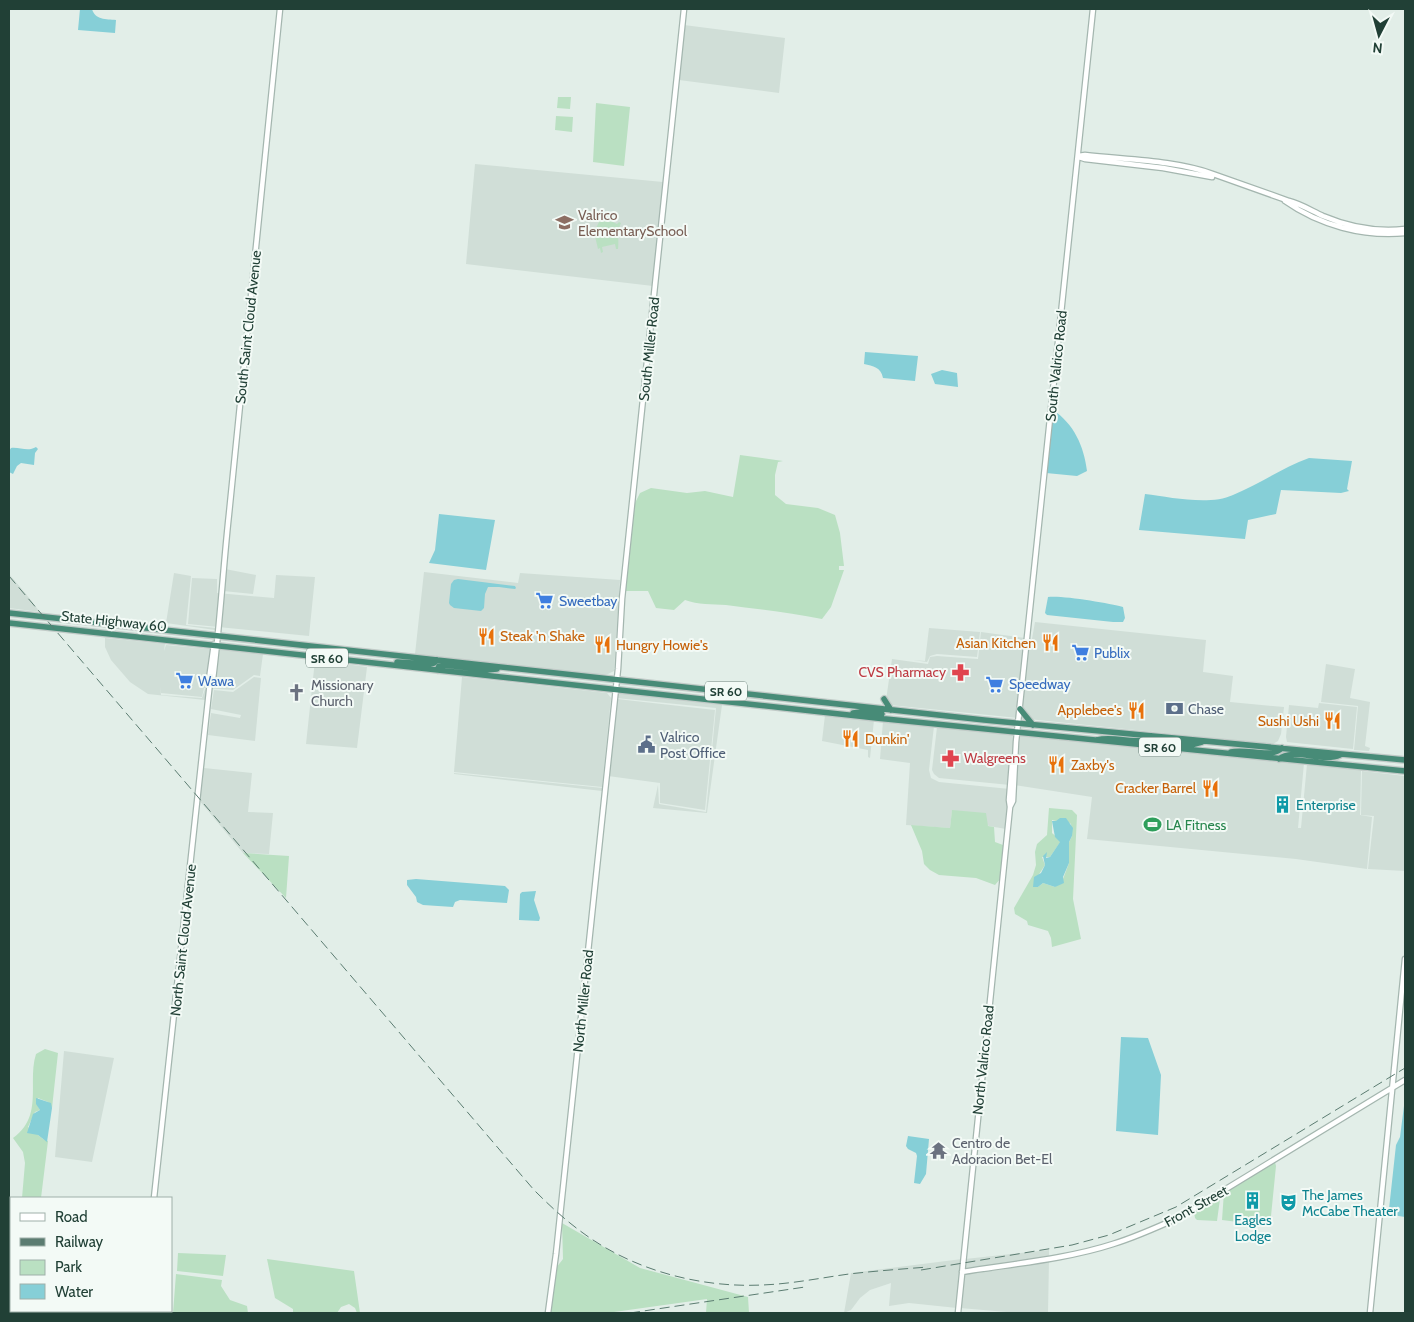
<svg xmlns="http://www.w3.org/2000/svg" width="1414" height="1322" font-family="Cabin,sans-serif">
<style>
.built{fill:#d0ded7}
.green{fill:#bae0c2;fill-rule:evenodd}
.water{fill:#86cfd7}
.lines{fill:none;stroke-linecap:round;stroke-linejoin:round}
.tertiary-casing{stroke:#a4b6af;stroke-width:7}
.trunk-casing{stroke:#c1cac7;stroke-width:8}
.tertiary{stroke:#fff;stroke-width:4.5}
.trunk{stroke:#478b77;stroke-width:5.5}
.rail{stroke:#5b7c71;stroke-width:1;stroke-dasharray:10 5;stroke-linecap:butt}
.labels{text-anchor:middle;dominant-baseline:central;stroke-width:4;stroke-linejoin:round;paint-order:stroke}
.shield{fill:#f3faf6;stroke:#607870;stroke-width:1}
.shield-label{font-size:12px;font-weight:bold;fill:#214036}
.education-label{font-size:14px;fill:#785e54;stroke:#f3faf6;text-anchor:start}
.street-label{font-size:14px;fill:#214036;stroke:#f3faf6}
.shop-label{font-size:14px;fill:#366cbe;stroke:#f3faf6;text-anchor:start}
.food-label{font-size:14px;fill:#c56008;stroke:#f3faf6;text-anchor:start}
.health-label{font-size:14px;fill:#be3a42;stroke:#f3faf6;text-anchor:end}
.worship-label{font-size:14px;fill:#5b616d;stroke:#f3faf6;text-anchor:start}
.service-label{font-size:14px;fill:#4e5e75;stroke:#f3faf6;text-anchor:start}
.culture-label{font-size:14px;fill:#0d838f;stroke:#f3faf6;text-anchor:start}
.leisure-label{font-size:14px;fill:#27864d;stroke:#f3faf6;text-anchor:start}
</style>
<rect width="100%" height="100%" fill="#e2eee8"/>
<path class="built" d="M684 25 785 38 779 93 679 80Z
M475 164 663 182 653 286 466 264Z
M225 569 256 575 253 594 223 591Z
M424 572 518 583 520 573 620 580 614 671 608 674 601 675 415 654Z
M174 573 191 576 186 625 216 628 215 630 166 623Z
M9 574 26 594 40 612 9 608Z
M276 575 315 577 309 636 188 624 192 578 217 579V593L274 598Z
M1035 622 1206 640 1203 672 1233 676 1230 702 1284 707 1281 734 1278 741 1273 744 890 705 886 700 892 659 928 664 930 657 937 656 978 659 981 632 1032 639Z
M929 628 980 632 977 657 937 654 930 656 927 662 913 660 925 661Z
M105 638 165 644 164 651 166 645 263 654 260 676 254 675 233 690 204 688 202 697 161 693 160 686 161 695 202 698 205 689 206 690 205 700 148 694 130 682 111 660 105 647Z
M315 660 367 667 357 748 306 744Z
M1326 664 1355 669 1350 698 1370 702 1365 746 1370 748 1369 751 1354 750 1358 706 1321 702Z
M254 677 261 678 255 741 208 735 211 713 240 718 241 715 211 709 214 690 233 692Z
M462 677 607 693 611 698 602 787 454 772Z
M616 693 722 705 707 813 653 808 658 785 659 804 706 812 716 708 616 698Z
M617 699 715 710 705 810 660 803V783L608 776Z
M1319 703 1357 707 1353 749 1287 742 1286 737 1289 705 1318 708Z
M825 715 874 720 870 758 868 757V750L822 741Z
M883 721 934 726 929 770 931 778 939 782 1010 789 1006 829 989 826 952 811 950 828 906 825 910 763 880 759Z
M937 727 1015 735 1010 785 939 778 934 774 932 770Z
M1019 735 1304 763 1298 828H1301L1307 764 1384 771H1361L1360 815 1372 817 1367 869 1296 859 1087 839 1092 797 1014 785Z
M207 743 204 768 252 773 248 812 273 813 269 854 243 853 199 800Z
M1362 771 1405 776V871L1368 869 1374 816 1361 815Z
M454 773 603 788 602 791 454 774Z
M64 1051 114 1058 92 1162 55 1157Z
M1049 1250V1256L964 1269 965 1259Z
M962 1259 957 1308 909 1303 889 1306 891 1283 870 1290 860 1298 851 1310 844 1313 851 1273Z
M1049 1260 1048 1313H1018L960 1308 964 1273Z"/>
<path class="green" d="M558 97H571L570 109 557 108Z
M596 103 630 107 624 166 593 162Z
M556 116 573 117 572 132 555 130Z
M606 212 605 218 617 224 619 222 621 223C617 231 619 242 618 249H616L615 244 602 247 603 252 601 253 600 248 598 249 594 232 603 214 605 215Z
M740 455 783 461 778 462 775 475V495L786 504 818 508 835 515 840 533 844 566H839V570H844L831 607 822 619C790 613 758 609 726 605 712 604 698 605 685 600L674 610 656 608 648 591H625L635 503 640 493 651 488 687 493 705 491 733 497Z
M1049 808 1072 810 1077 815 1073 899 1081 939 1052 947 1051 938 1048 931 1028 925 1027 921 1015 914 1014 908 1033 875 1036 865 1035 852 1037 844 1047 835ZM1066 819 1068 822 1071 824 1072 836 1069 842V863L1063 879 1055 887 1043 883 1038 887 1034 882 1045 865 1042 857H1050L1061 841 1052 833V820L1056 821Z
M952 810 986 813 988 826 994 827 995 842 1003 845 1001 878 995 885 976 878 939 875 930 870 924 864 922 851 911 825 950 828Z
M243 853 289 856 286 898Z
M45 1049 58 1053 52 1108 48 1102 38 1098V1106L40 1110 35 1112 28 1127 43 1139 48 1141 41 1198H22L25 1163 23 1152 13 1138C44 1116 27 1082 36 1054Z
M1275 1162 1276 1166 1270 1226 1222 1220 1224 1192Z
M1217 1197 1220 1199 1217 1221 1197 1220 1195 1218 1194 1212 1196 1210Z
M562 1223 640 1268 748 1297 749 1313H706L707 1299 607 1313H550L556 1268 563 1259Z
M178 1253 226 1255 223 1276 177 1271Z
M267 1259 354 1271 360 1313H357L355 1308 349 1304 341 1307 337 1313H293V1309L275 1298Z
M176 1274 222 1280 221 1286 230 1300 247 1306 248 1313H173Z"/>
<path class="water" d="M80 9H92C95 20 106 19 116 20L115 33 78 30Z
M865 352 918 356 915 381 883 378C881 367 873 366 864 364Z
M942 370 957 373 958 387 935 384 931 374Z
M1053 410C1074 424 1084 446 1087 471L1077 476 1046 473Z
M36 447 38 449 35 453 34 465 21 463 17 466 13 474 9 472V451L11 448C20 447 28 452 36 447Z
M1309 458 1352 461 1347 489 1349 491 1341 493 1281 490 1276 514 1248 520 1245 539 1139 530 1145 494C1170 497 1209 506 1233 495 1259 484 1282 468 1309 458Z
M439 514 495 520 486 570 429 563 435 550Z
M458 579 515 586 516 588 515 589 499 587H488L485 594 484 608 481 611 454 608 450 605 449 603 451 584 454 580Z
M1048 597C1061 595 1109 603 1123 607L1125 618 1123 622H1113L1047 615 1045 613Z
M1060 818H1066L1073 828 1072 836 1069 842V863L1063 877 1064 883 1055 887 1043 883 1038 887H1033L1034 877 1041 873 1045 865 1043 856 1047 852 1046 858 1050 857 1060 842 1055 837 1052 821H1056Z
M416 879 505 886 509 890 507 903 460 900 455 902 453 907 423 905 417 902 416 897 407 885V880Z
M536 891 534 900 540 918 539 921 519 920 520 894 522 892Z
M1121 1037 1148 1038 1161 1075 1158 1135 1116 1131Z
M36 1098 51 1103 52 1108 47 1142 38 1135 27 1133 33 1114 40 1110 36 1104Z
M1405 1098V1217L1392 1215 1389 1209 1396 1145 1400 1137Z
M908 1136 929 1139 926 1174 920 1184 914 1183 917 1156 916 1153 908 1149 906 1146Z"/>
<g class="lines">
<defs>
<path id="tertiary" d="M1078 156 1085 155C1127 160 1173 160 1213 174 1238 183 1263 192 1289 201 1301 204 1312 211 1323 216 1349 227 1378 232 1405 229
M1079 157 1085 159 1163 168 1212 177
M1285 201C1319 225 1363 237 1405 233
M210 682 209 679 214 644
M1010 807 1013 801 1016 742 1093 9
M154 1198 210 682 213 679C220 624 223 569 229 514 247 345 264 177 280 9
M962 1272C1011 1264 1067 1259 1113 1244 1136 1237 1158 1227 1180 1217L1405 1080
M141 1313V1311
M548 1313 556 1254 618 669 622 599 684 9
M958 1313 1010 807 1009 800 1012 763 1014 758
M1370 1313 1405 959"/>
<path id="trunk" d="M9 613 984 720 1405 760
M9 623 876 718 1405 771
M397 662 430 664 434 663 437 660
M437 670 439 666 444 665 487 670 497 669
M884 699 891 710
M1020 709 1033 725
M853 713 860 712 882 714
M1097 740C1114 735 1133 745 1149 739L1151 736
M1150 747 1152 744 1159 742 1191 745 1202 742
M1231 752C1246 748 1272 759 1282 748
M1279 759C1293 747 1322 763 1340 755"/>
</defs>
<use href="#tertiary" class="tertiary-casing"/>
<use href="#trunk" class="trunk-casing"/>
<use href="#tertiary" class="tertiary"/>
<use href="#trunk" class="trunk"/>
<path class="rail" d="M9 576 534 1190C550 1206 565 1220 583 1233 633 1270 700 1288 762 1285 791 1284 820 1278 849 1274 875 1271 902 1269 928 1267
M921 1270 1072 1245 1109 1235 1176 1207 1405 1068
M630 1313 805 1287"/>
</g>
<defs>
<symbol id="school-bare" viewBox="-9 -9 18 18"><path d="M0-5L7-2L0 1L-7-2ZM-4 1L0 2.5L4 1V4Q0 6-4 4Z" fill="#8d6e63" stroke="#f3faf6" stroke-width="2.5" paint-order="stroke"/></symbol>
<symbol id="supermarket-bare" viewBox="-9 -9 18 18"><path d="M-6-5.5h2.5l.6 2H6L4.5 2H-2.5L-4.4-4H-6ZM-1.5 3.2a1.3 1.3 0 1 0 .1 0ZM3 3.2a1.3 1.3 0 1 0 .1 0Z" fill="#3f7fe0" stroke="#f3faf6" stroke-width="2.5" paint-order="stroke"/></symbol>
<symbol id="restaurant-bare" viewBox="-9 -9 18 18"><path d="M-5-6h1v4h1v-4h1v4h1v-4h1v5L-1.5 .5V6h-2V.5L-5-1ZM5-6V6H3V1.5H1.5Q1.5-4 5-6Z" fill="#e8710a" stroke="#f3faf6" stroke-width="2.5" paint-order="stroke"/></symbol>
<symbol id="pharmacy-bare" viewBox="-9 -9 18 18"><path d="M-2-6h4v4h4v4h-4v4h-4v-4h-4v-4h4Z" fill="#e0444e" stroke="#f3faf6" stroke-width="2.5" paint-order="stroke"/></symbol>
<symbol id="church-bare" viewBox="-9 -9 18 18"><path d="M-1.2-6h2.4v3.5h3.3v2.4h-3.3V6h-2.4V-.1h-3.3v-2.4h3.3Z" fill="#6b7280" stroke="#f3faf6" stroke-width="2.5" paint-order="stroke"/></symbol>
<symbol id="bank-bare" viewBox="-9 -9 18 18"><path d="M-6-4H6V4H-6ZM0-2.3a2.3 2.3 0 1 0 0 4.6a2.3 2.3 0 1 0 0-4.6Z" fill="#5c6f8a" stroke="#f3faf6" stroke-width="2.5" paint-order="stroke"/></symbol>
<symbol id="civic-bare" viewBox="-9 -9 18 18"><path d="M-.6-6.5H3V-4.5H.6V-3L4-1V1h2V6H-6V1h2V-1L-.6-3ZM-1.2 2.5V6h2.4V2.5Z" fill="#5c6f8a" stroke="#f3faf6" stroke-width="2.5" paint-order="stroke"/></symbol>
<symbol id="building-bare" viewBox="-9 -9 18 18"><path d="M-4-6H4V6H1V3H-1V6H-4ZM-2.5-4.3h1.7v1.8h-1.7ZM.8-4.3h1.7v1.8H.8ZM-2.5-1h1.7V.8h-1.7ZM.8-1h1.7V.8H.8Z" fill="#0f9aa8" stroke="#f3faf6" stroke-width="2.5" paint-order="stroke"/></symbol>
<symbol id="stadium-bare" viewBox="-9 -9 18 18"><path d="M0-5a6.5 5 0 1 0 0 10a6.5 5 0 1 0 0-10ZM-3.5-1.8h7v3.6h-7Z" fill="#2e9e5b" stroke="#f3faf6" stroke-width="2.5" paint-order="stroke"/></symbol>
<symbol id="temple-bare" viewBox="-9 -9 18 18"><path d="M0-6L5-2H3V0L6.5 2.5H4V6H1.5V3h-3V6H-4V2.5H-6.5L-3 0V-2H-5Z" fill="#6b7280" stroke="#f3faf6" stroke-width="2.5" paint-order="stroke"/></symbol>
<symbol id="theatre-bare" viewBox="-9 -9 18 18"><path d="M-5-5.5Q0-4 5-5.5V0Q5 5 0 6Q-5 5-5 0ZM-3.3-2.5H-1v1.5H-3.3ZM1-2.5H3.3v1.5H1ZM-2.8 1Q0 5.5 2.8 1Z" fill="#0f9aa8" stroke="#f3faf6" stroke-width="2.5" paint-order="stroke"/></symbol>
</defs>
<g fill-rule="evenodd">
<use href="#school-bare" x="552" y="210" width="25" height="25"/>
<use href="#supermarket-bare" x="532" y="588" width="25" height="25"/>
<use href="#restaurant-bare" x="474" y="624" width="25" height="25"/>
<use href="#restaurant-bare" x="1038" y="630" width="25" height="25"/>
<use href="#restaurant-bare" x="590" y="632" width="25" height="25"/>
<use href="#supermarket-bare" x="1068" y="640" width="25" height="25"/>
<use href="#pharmacy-bare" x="948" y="660" width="25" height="25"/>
<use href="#supermarket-bare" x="172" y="668" width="25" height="25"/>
<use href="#supermarket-bare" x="982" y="672" width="25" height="25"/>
<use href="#church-bare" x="284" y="680" width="25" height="25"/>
<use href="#bank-bare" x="1162" y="696" width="25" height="25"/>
<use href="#restaurant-bare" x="1124" y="698" width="25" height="25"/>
<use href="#restaurant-bare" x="1320" y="708" width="25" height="25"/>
<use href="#restaurant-bare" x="838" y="726" width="25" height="25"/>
<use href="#civic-bare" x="634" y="732" width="25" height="25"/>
<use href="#pharmacy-bare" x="938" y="746" width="25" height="25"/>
<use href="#restaurant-bare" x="1044" y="752" width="25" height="25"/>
<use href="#restaurant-bare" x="1198" y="776" width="25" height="25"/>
<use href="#building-bare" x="1270" y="792" width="25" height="25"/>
<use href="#stadium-bare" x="1140" y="812" width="25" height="25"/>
<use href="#temple-bare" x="926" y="1138" width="25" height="25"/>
<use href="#building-bare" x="1240" y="1188" width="25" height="25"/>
<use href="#theatre-bare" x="1276" y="1190" width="25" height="25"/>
</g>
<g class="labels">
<g class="shield">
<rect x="306" y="648.5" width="42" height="19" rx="4"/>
<rect x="705" y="681.5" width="42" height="19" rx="4"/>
<rect x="1139" y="737.5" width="42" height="19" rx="4"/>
</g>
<g class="shield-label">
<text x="327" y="658">SR 60</text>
<text x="726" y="691">SR 60</text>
<text x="1160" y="747">SR 60</text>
</g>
<g class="education-label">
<text x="578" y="215">Valrico<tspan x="578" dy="16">ElementarySchool</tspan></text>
</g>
<g class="street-label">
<text transform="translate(248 327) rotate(-84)">South Saint Cloud Avenue</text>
<text transform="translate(649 349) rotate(-84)">South Miller Road</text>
<text transform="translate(1056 366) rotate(-84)">South Valrico Road</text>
<text transform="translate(114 621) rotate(6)">State Highway 60</text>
<text transform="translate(183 940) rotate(-84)">North Saint Cloud Avenue</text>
<text transform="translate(583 1001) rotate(-84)">North Miller Road</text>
<text transform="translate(983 1060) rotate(-84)">North Valrico Road</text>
<text transform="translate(1196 1206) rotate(-29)">Front Street</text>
</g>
<g class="shop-label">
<text x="559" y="601">Sweetbay</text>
<text x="1094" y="653">Publix</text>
<text x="198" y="681">Wawa</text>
<text x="1009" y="684">Speedway</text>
</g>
<g class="food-label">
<text x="500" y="636">Steak 'n Shake</text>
<text x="1036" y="643" text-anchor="end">Asian Kitchen</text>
<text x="616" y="645">Hungry Howie's</text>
<text x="1122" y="710" text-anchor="end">Applebee's</text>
<text x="1319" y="721" text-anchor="end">Sushi Ushi</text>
<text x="865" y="739">Dunkin'</text>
<text x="1071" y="765">Zaxby's</text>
<text x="1196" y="788" text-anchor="end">Cracker Barrel</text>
</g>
<g class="health-label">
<text x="946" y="672">CVS Pharmacy</text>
<text x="964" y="758" text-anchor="start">Walgreens</text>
</g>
<g class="worship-label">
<text x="311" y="685">Missionary<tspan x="311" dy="16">Church</tspan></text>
<text x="952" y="1143">Centro de<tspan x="952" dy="16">Adoracion Bet-El</tspan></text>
</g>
<g class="service-label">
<text x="1188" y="709">Chase</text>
<text x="660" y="737">Valrico<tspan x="660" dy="16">Post Office</tspan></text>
</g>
<g class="culture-label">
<text x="1296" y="805">Enterprise</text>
<text x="1302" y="1195">The James<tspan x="1302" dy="16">McCabe Theater</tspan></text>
<text x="1253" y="1220" text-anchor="middle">Eagles<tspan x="1253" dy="16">Lodge</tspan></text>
</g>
<g class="leisure-label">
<text x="1166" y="825">LA Fitness</text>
</g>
</g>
<rect width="1414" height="1322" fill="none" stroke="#214036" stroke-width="20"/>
<rect x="10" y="1197" width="162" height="115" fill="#f3faf6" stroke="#9fb0a9"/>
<rect x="20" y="1213" width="25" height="8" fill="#ffffff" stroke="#9fb0a9"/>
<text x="55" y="1222" font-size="15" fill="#214036">Road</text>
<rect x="20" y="1238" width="25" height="8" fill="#5b7c71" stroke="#9fb0a9"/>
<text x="55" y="1247" font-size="15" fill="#214036">Railway</text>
<rect x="20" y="1260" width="25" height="15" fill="#bae0c2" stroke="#9fb0a9"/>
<text x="55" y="1272" font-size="15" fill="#214036">Park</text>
<rect x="20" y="1284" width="25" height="15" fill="#86cfd7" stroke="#9fb0a9"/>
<text x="55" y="1297" font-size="15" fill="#214036">Water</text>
<g transform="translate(1379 35) rotate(186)" stroke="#f3faf6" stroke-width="4" paint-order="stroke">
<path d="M0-4L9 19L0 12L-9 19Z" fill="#214036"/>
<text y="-8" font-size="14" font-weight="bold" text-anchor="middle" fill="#214036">N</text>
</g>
</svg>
